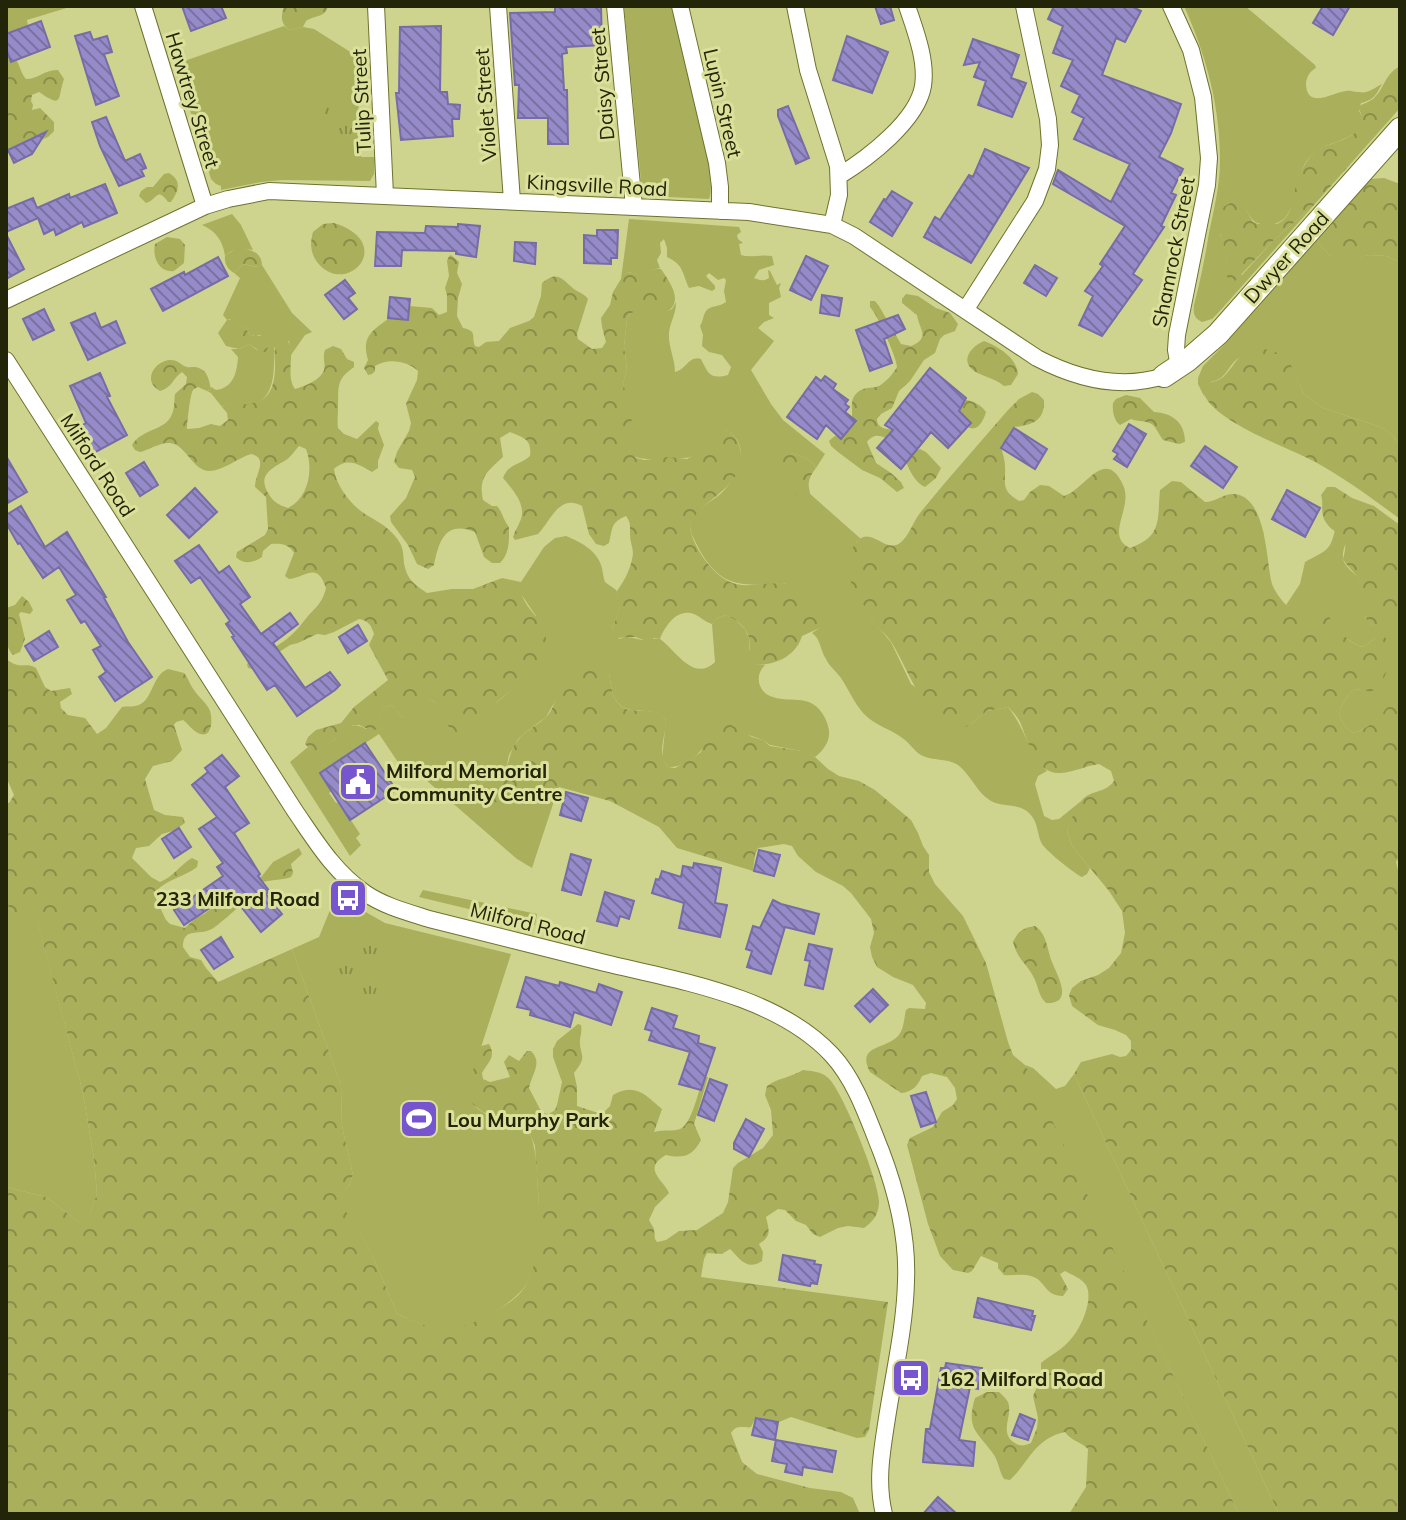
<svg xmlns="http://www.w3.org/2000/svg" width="1406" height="1520" font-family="Mulish,sans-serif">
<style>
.grass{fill:#a9af5b}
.forest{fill:url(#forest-crowns);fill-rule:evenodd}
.park{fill:url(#park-tufts)}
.building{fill:url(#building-back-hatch);stroke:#776ca7;stroke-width:2}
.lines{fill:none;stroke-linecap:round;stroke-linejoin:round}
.street-casing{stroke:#6e722e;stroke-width:18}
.secondary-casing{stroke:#6e722e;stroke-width:24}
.street{stroke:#fff;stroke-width:16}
.secondary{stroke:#fff;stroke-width:22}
.labels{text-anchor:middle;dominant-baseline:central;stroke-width:6;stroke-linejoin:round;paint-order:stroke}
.street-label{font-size:20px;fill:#232508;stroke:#dbe19a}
.poi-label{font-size:20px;font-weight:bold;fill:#232508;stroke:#dbe19a;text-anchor:start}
</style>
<defs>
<pattern id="forest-crowns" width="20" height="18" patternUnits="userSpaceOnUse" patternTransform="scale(2)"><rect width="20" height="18" fill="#a9af5b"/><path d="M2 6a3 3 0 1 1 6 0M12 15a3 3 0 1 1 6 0" fill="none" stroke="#898e49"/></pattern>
<pattern id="park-tufts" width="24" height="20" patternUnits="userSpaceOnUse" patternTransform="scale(2)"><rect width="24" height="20" fill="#a9af5b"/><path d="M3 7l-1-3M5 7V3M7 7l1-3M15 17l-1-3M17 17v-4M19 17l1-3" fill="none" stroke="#898e49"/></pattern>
<pattern id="building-back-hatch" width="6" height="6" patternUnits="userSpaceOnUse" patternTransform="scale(2)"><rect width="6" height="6" fill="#968bc9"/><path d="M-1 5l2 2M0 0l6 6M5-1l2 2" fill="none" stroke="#7a71a1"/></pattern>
</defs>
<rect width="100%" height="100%" fill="#ced48e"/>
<path class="grass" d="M6 6H73L27 20 28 26 6 34Z
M624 6H673C681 41 720 173 709 199L648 196 642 191Z
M1184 6H1245L1315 65 1316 68C1310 71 1307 76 1306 83 1306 111 1334 92 1346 91 1352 90 1353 92 1359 92 1368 94 1374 88 1382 84 1376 95 1374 100 1361 103L1359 111 1362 116 1364 125C1350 142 1327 141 1311 156 1291 174 1301 225 1269 224 1254 224 1254 223 1246 209L1220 234C1225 245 1228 255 1226 267L1242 275 1273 241 1314 205 1218 313 1212 319 1202 322C1194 318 1193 314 1194 305 1200 282 1205 258 1209 233 1214 209 1220 185 1220 160 1220 106 1206 55 1184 6Z
M284 26 289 30 303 27 314 29 352 53 356 58 361 157H375L374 174 370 181 282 180 261 182 221 190V186L216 184 211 179 176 64Z
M232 214 241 225 253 250C240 248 235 247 225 256 223 241 216 231 202 225Z
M629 219 739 227 741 232 737 235 738 239 743 243 739 244 741 255C751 258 761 254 772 256L774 265 759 270 754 278C759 280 763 282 769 278L768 270 770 271 777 285 781 283 779 288 781 297 769 303V315L774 318 764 322 758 328 774 341 751 370 771 404 783 420 825 454 816 468C810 458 801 456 791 453 782 481 790 484 811 500L809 493 861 539 856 542 872 620 891 642 911 684 968 726 987 711 1008 707C1025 728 1027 750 1047 771L1038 776 1035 784 1044 816 1052 820 1059 819 1081 801 1067 830 1072 846 1090 868 1087 874 1082 877C1075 874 1043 849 1041 842 1037 833 1038 822 1030 814 1019 802 1003 808 991 801 977 793 971 775 958 765 947 758 934 761 923 756 916 753 911 745 905 740 892 729 875 726 864 714 854 703 849 690 841 678 836 671 829 666 826 659 820 650 821 639 812 633L821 627 815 616 785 583C742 586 720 590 697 545 694 538 688 531 691 522 697 506 716 501 726 488 741 471 750 443 726 430 715 438 703 452 690 457 686 459 643 460 639 458 632 456 633 456 629 450L625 393 623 383 627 369 624 346 627 320 630 314 634 312 660 315 672 309 676 302C676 315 670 322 669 333 668 346 675 359 675 372 686 370 689 355 701 359 708 373 710 380 728 375L731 367 722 355 709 352 702 346 703 335 700 326C703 322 703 315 706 311 711 305 720 307 726 302L724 291 726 280 724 278 718 280 709 273 706 276 715 286V289L712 291 699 286 689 288C682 273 684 265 667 257V248L664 239 660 243 661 253 657 260 660 268 638 274 627 272 621 279Z
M1316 240 1329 255 1344 259 1370 255 1386 256 1400 262V445L1391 434 1383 428 1323 408 1304 394 1297 379 1267 351 1255 346C1249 351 1243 355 1237 359 1227 368 1226 379 1211 382L1204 395 1205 398 1198 384V378L1203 366 1228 341Z
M243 264 257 267 262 265 292 313 312 332 305 335 291 355 289 341 274 348C275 386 272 412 225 404L222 407 211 393 207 391 210 390 211 387 216 390C233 388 237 373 238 357L231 349H239L249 344 257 350 261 335H250L245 327 230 319 227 320 223 315 240 278 234 273Z
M1335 530C1353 544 1342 542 1343 558 1344 567 1354 572 1359 579 1365 590 1363 607 1365 618L1373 625 1400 633C1400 646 1403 680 1399 690 1392 708 1372 728 1353 733 1333 717 1338 707 1353 690L1362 689 1375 638 1364 647C1345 644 1331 618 1312 610 1305 607 1294 607 1286 605L1300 584 1305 562C1324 551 1330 553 1335 530Z
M566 536C581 542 598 551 602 568 603 572 603 577 605 582 608 585 613 587 616 590 626 601 616 618 612 629L619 639C630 636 632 638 642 640 648 640 653 638 660 639 676 650 693 683 715 662L712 624 716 619 725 615 734 618 745 629 749 638V649L756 665H765C755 674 757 690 770 696 789 704 809 693 822 713 826 719 828 724 829 731 830 742 823 751 815 757L801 751 770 745 763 740 743 733 732 725 703 747C697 758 681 768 668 767L662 759 666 720C650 702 628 720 615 699 611 692 611 681 609 674L557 698 546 717 526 732 518 739 509 755 507 764 498 774 478 785 489 803C511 799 533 798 555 798L532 868 517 859 418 773 410 780 379 734 320 773 332 791 329 793 336 803 339 802 360 834 356 838 361 845 350 856 290 762 308 747 311 750C318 748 326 746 331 742 344 733 348 718 366 729L381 721C379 713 381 709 389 705L393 707 403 718 423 701 432 700 438 706 496 703 529 675 536 616 521 594V582L544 547 555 538Z
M423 890 537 914 535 925 419 897Z
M337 893 355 906 385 923 511 954 465 1097C480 1116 510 1125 531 1136 537 1154 537 1173 538 1191 540 1220 542 1257 527 1283 516 1303 467 1332 444 1330 428 1329 412 1320 397 1314 380 1274 366 1232 335 1200L349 1186 353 1175 342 1126 341 1085 292 949 319 937Z
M6 903C12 914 25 919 37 919L83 1093 94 1159 97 1194 87 1222H79L46 1197 6 1187Z
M1025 1065 1033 1068 1056 1089 1065 1086 1074 1074 1279 1514H1239Z"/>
<path class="forest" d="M284 6H328C326 18 314 15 306 21L303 27 289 30C280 22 281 17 284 6Z
M6 56C21 57 18 70 26 79 38 79 46 69 58 70L64 79C57 99 64 109 39 92L32 95 31 101 33 105 32 110 40 108 54 122V131L48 137 7 153Z
M1400 66V108L1314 205 1273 241 1234 282 1229 281C1224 272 1227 265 1226 256 1224 234 1203 211 1236 201L1246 209 1253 222 1258 224 1266 221 1277 224C1291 217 1291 207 1294 193 1297 181 1302 167 1310 157 1322 142 1349 144 1363 125L1362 116 1358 107C1363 103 1371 102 1375 97 1385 87 1384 75 1400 66Z
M169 173C182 181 179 190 171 202H168C157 186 157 200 146 203L139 196 141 191 147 187H153L164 174Z
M1384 178 1400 184V262L1386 256 1370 255 1344 260 1329 255 1316 240 1371 179Z
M334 223C398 243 346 299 317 262 310 252 310 243 313 232L323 224Z
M167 237 180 239 185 245 184 263 174 271C159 273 152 257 155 244Z
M240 247C251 251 261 251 262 265L258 267 243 264 234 273C228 269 224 264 225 256L235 249Z
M451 255 459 262 457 273 462 284 458 298 457 316 463 328C478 331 471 336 475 346L479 347 486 342 499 341 510 328 529 321 534 317 541 296 542 283C560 268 563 282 577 291 581 293 585 295 588 299L577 334 578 339 592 349 602 348 606 342 602 327 601 318 610 305 613 292 624 274 627 272C643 276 648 268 661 269 677 292 685 308 653 318L634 312 630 314 627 320 624 346 627 369 623 383 630 409 632 424 629 450 636 458 644 460 668 457 687 459 697 453 719 432 726 430C736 435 740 444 741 455 744 492 683 506 691 533 696 550 712 573 728 581 739 587 752 585 764 584 774 584 785 581 794 586 807 594 814 614 822 627L802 636C796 656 776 665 756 665L750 659C749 652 750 644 749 638 747 627 735 618 725 615L716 619 712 624C705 622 701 617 694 614 677 608 665 626 660 639L654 638 649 642 635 637 616 638 612 629C617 616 624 604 617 591 625 580 631 568 633 554 633 548 630 541 630 535 630 526 631 523 626 516 610 523 613 528 609 543L604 546 596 544 589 534 582 506C559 493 551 521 538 534L515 540 513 537C515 530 519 525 521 519 526 503 512 489 503 478 508 464 520 465 530 456 532 439 524 438 510 432L500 438 503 457C488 471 478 477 483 500L492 506H497C503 513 503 520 509 527 509 540 510 553 500 563H492L484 557 475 532C445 520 439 541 434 565L428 569 417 564 408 545 391 522 390 516 406 498 415 477 412 470 399 468 394 462 397 452 409 431 411 423 406 404 417 380 418 371C407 360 387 358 375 366V371L372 374 368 375 364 368 368 360C361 337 372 331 389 318L408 320 409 306 432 308 439 315 447 312V295L445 288 449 276 447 261 449 256Z
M906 294 918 296 936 308 950 313 958 324 955 331 944 335 940 339 935 353 924 360 910 381 899 391 892 408 881 414 877 419C877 430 889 429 898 430L891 441C882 436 875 432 867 442L876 463 891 473 901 482 904 488 897 492 880 478 862 470 838 452 831 446 829 441C835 434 844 433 849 425 856 416 848 404 855 395 862 386 870 389 879 386 886 382 893 374 897 367 897 358 877 314 870 307V301H875L879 306 901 344 911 346C931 338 919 329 917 315L902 303V299Z
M234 319 243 324 250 335 266 336C270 343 269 346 266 352H261L249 344 239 349 226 346 218 333 227 320Z
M281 337C301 343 283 372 295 389 303 387 321 380 324 370 326 364 322 358 325 350L333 346 341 349 347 359 354 362V367C335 380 339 388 338 408 338 415 337 421 338 428L344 434 357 439 376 421 379 423 378 429 384 445 378 461V468L372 472C358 464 348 457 334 469 336 486 351 505 365 514 376 521 386 525 395 536 407 550 401 556 406 571 409 581 418 587 427 593L452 589H473L502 578 521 582C521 584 521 593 522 595 527 611 545 620 546 639 548 667 515 686 497 702 484 713 475 727 458 733 442 726 443 711 432 700 418 702 415 712 403 718L393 707 389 705C381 709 380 713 381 721L377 729 372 731 359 725H353L321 750H311L305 744 308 737 316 730 341 723 354 707 388 680 369 645 374 634C371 625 369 621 359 619L334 632 325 635 317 634 298 643 290 645 253 669 248 668 247 664 251 660C274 648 288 642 304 621 314 608 322 605 326 588 317 561 307 577 289 579L285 576 294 553C289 544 281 543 271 544L263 551 262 557C253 563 244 565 236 557L237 552 265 535 268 529 266 497 255 487C255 474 269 458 251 454 238 458 224 470 210 471 192 471 187 445 170 443 160 442 149 450 140 452L135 450 132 445C142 428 166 431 172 414 175 407 174 401 175 394L186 384 187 377 182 372C173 378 172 388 160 391 142 381 154 362 169 360 178 359 180 365 187 367 191 368 195 366 199 368 208 371 209 381 211 389L207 391 198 387C196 388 194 389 193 390 190 394 187 425 187 429L199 428 211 424 220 426 228 420 227 413 222 407 225 404C259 406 276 402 275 362 274 351 274 345 281 337ZM299 446 306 449C314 470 308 498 288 508 279 505 273 502 268 493 257 474 273 468 286 460 291 457 295 450 299 446Z
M984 341C998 346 1017 358 1018 374L1011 385 1004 386C993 377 983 377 974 371 959 360 972 346 984 341Z
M1255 346 1281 354 1289 361 1304 394 1323 408 1383 428 1391 434 1400 445V519C1373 499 1346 479 1317 463 1290 448 1210 421 1203 391L1207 384C1213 381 1220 381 1225 375 1236 364 1239 352 1255 346Z
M1032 392 1038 394 1044 400C1045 421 1032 425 1014 427L1001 446C1002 453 1005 459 1005 466 1006 484 1000 489 1019 501L1024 500 1030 492 1040 485 1049 486 1064 496C1084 491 1105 445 1123 485 1134 507 1104 536 1130 548 1163 536 1157 520 1160 490L1172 481 1181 482 1205 502C1216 502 1224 493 1235 494 1267 498 1266 561 1272 584 1275 592 1280 598 1286 605 1298 607 1315 606 1325 613 1338 625 1345 644 1364 647L1375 638 1382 635C1400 647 1387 670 1380 687L1370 692 1362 689 1353 690C1338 707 1333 717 1353 733 1375 727 1388 707 1400 689V856L1396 862 1400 880V1514H1279L1074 1074 1081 1062 1112 1054 1120 1057 1126 1056 1131 1050V1041L1126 1035 1115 1030 1098 1025 1072 1006 1069 995 1072 988 1081 981 1098 975 1109 968 1121 953 1125 933 1122 911 1109 891 1072 846 1067 830C1071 821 1075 808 1082 800 1091 790 1106 793 1114 781L1111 771 1099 764C1086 766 1073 772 1061 773 1035 775 1028 740 1020 722 1017 716 1013 712 1008 707L987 711 968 726 956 730C920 711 911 675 892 643 887 634 877 628 872 620 871 618 871 616 870 614 868 608 862 604 859 599 850 585 843 563 853 547 869 520 884 555 900 543 909 536 913 522 920 513 948 478 979 444 1008 410L1019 399Z
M1126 395 1140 398 1154 412C1172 413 1185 422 1185 442L1179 444 1163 440C1159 435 1157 429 1153 425 1147 420 1138 422 1131 419L1120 425C1114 421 1112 410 1113 403L1116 399Z
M966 400C974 401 982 406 986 412 984 419 978 433 968 427 963 424 960 414 958 409L960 404Z
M920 449 926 452 941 468 936 478 925 487C916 483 909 471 906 461L913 451Z
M791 453C801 456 810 458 816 468 804 484 810 487 812 504L809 507 801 505 782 466V459L785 454Z
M1327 487H1335L1352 498 1374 506 1400 525V633C1379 629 1360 625 1361 599 1361 592 1362 586 1359 580 1355 572 1347 567 1343 559 1351 529 1336 539 1325 521 1320 513 1324 504 1321 495Z
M22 596 29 602 33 610 30 614 21 612 19 614 25 639 20 652 13 655C2 643 6 623 6 608L15 605Z
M6 659C22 671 24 661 36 668L45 687 51 691 70 688 72 694 60 702 61 708 68 715 85 718 97 734 106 728 122 707C126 706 131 707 135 706 153 704 151 675 168 669L184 673C189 679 190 685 194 690 199 698 207 703 210 711 213 720 212 740 198 733 192 730 188 724 183 720L176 722 174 725 182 750 172 761 153 766 145 779 154 810 165 815 183 817 185 823 173 831 162 834 149 846 136 848 132 858 151 877 160 882C173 877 180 865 192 858L198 861 197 867C184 877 168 879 156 891V899L166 920 170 924 185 928 197 917 204 914 226 898 262 876 273 862 299 848 302 854 291 864 293 873 291 877C281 881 270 879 260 883 250 888 246 899 239 906 236 910 219 924 215 927 201 938 183 925 183 947L190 957 201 960 206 968 218 982 292 949 341 1085 342 1126 353 1175 349 1186 336 1200C366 1232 380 1274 397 1314 436 1331 446 1336 485 1317 497 1310 512 1303 521 1292 548 1259 537 1186 535 1146L531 1136 483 1112 465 1099V1095L481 1046 489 1044C497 1057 487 1063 482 1073L483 1079 490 1082 510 1077 504 1062 509 1055 519 1061 527 1051H531C543 1063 532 1073 529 1088L542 1113 549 1114 555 1110 557 1105 562 1082 553 1057V1049L557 1041 578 1024 581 1025C582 1030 581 1035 580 1039 579 1057 589 1054 574 1073L577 1087V1106L595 1112H604L610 1106 613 1095C636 1082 646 1096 662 1109L654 1132C663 1129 674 1132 680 1129 691 1125 698 1093 702 1082L705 1077H708L694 1124 701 1140C693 1156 683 1159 666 1155 641 1169 664 1180 669 1193L655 1207 649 1220 654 1229 655 1239 657 1242 666 1240 679 1231 697 1230 723 1213 728 1202 733 1168 738 1163 763 1148 773 1135 771 1110 765 1095 767 1086C778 1078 792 1077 803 1070 811 1071 822 1072 827 1077 841 1086 881 1186 879 1203 878 1216 873 1221 864 1228L848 1226 838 1228 820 1237 813 1234 806 1225 796 1221 785 1210 778 1209 766 1217C769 1230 772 1236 759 1244L763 1252 762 1261C747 1271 740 1259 730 1249L722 1254 707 1253 704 1259 701 1277 888 1302 869 1430 865 1437 857 1438 791 1417 779 1422 756 1417 751 1427C742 1428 737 1424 731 1433L742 1462 757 1474 810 1488 841 1492 853 1498 860 1514H6V1187L46 1197 79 1222 87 1221 97 1194 94 1159 83 1093 37 920C23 918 14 916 6 903V803H9L14 795 6 777Z
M599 666 609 674C611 681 611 692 615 699 628 721 650 701 666 720 666 737 656 754 668 767L675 768 693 758 701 752 707 730 712 724 722 721 732 725 752 737 763 740 770 746 802 751 815 757 828 769 839 776 859 781 875 790 911 820 918 833 923 846 929 855V872L935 884 963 916 986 963 1008 1042 1013 1055 1025 1065 1031 1076 1239 1514H1069L1086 1487 1088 1449C1080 1441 1071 1441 1065 1432 1034 1439 1030 1461 1010 1480L1004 1479C999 1471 999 1463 994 1455 979 1433 965 1430 975 1398L987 1392H999C1002 1395 1006 1398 1008 1402 1013 1415 1000 1430 1012 1441 1019 1447 1024 1446 1031 1443L1037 1428 1038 1418 1033 1396 1041 1378V1363C1051 1355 1063 1349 1071 1339 1081 1328 1094 1299 1086 1285 1081 1278 1072 1275 1065 1271L1060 1274 1068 1289 1063 1296C1044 1296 1046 1280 1031 1276 1022 1273 1013 1276 1004 1275L998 1268V1263L981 1256 972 1271 968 1273 953 1270 940 1256 928 1224 907 1145 910 1138 933 1127 942 1112 953 1105 957 1099 955 1088 947 1077 931 1073 922 1076C918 1086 912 1092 901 1093L870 1072C856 1045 885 1050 898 1036 904 1030 904 1018 906 1010L909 1008 925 1009 926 1003 913 985 893 977 877 967 872 957 870 947 874 933 871 919 851 893 843 886 816 872 798 856 792 846 784 844 758 848 755 855 753 871 677 848 659 827 610 801 559 787 555 798H530L521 800 489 803 481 801 475 793 478 785C488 780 502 774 508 763 511 754 512 747 518 740 526 730 538 725 547 716 552 711 553 705 556 699 566 680 577 668 599 666Z
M1035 926C1047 934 1047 949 1052 962 1057 975 1075 1004 1046 1003 1038 995 1039 988 1034 978 1027 963 1018 961 1013 942 1019 930 1023 928 1035 926Z"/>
<path class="park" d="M352 104 354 146 326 147 324 105Z
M350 934 389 946 372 1004 332 993Z"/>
<path class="building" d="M182 6H221L226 18 191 31Z
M601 6 602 45 566 47 567 53 562 54 564 90H567L568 144H548V118H518L519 85H515L510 13 555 12V7Z
M875 6H890L894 20 881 24Z
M1054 6H1131L1141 11 1125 42 1116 38 1102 75 1181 104 1171 133 1159 157 1183 169 1171 193 1176 195 1161 226 1164 227 1133 274 1142 280 1102 336 1079 325 1093 296 1085 291 1103 266 1100 264 1125 226 1053 184 1058 170 1111 202 1130 164 1074 139 1084 118 1072 112 1080 95 1061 86 1073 60 1053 53 1063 26 1048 19Z
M1323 6H1350L1333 35 1313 23Z
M41 21 50 47 11 62 6 48V34Z
M441 26 440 92H447L448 104 460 105 459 119H452L453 136 401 140 396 93H399L400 27Z
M90 32 93 40 107 36 112 52 104 54 119 96 96 105 75 36Z
M847 36 888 52 872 93 833 80Z
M973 39 1019 55 1011 78 1026 83 1012 117 978 105 986 81 974 77 980 62 964 65Z
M788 106 809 158 796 164 778 116V110Z
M106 117 125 161 140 154 146 168 141 170 144 176 119 186 100 146 92 122Z
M46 132 32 154 14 163 8 150Z
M985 149 1029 168 971 263 924 237 935 217 940 220 969 175 973 177Z
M105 184 117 213 84 227 82 222 56 235 54 229 44 234 38 218 6 232V209L33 198 37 208 69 194 70 198Z
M892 191 912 203 892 236 870 222 884 199 886 200Z
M458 224 480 226 476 257 456 254V251L402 250 401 266H375L377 232 425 233 426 226 458 227Z
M597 230H618L617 258H611V264L584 263V235L597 236Z
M6 234 24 269 6 279Z
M515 242 536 243 535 264 514 261Z
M806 256 828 266 811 300 790 290Z
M218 257 228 276 163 311 151 289 184 272 185 275Z
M1035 265 1057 278 1046 296 1024 283Z
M345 280 355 293 348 298 357 309 344 319 325 295Z
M822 295 842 298 839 316 820 313Z
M390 297 410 299 408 320 388 318Z
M44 309 54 330 33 340 23 319Z
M95 313 101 328 116 321 125 343 88 360 71 323Z
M898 315 905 329 884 339 892 363 870 371 856 330Z
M930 368 966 398 959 411 971 423 948 448 931 432 901 469 877 448 893 430 885 425Z
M100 373 110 396 107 397 127 435 90 455 76 429 86 423 70 386Z
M825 376 836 384 833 389 848 400 845 404 849 407 845 412 856 421 841 439 826 425 817 439 787 417 816 377 821 381Z
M1129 424 1146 434 1127 467 1114 459 1118 454 1113 451Z
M1014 428 1047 449 1035 469 1001 448Z
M1205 446 1237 467 1223 488 1191 466Z
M6 456 27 492 6 504Z
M144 462 158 485 140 496 126 473Z
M195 488 217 512 189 538 167 515Z
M1287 490 1320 508 1305 537 1272 519Z
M21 506 45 547 67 532 106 597 104 598 128 642 152 677 115 701 99 677 106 672 93 650 101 646 85 621 81 623 67 600 76 595 59 567 43 578 20 543 18 544 6 523V515Z
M199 545 219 573 229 566 250 597 240 604 261 634 290 613 298 624 273 643 305 688 330 672 340 685 335 690 297 716 275 685 267 690 232 637 234 636 226 624 230 621 200 577 191 583 175 561Z
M358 625 367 641 348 653 339 637Z
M49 631 58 647 34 661 25 646Z
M365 743 396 790 350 820 320 773Z
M222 755 239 776 225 787 249 823 234 833 260 874 258 876 270 892 266 894 282 914 261 932 231 894 184 925 174 910 223 876 217 867 223 863 199 829 217 817 192 785 208 772 205 768Z
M566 792 588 798 581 821 560 815Z
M179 828 191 847 174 858 162 839Z
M759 850 780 855 774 876 754 871Z
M571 854 591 860 581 895 562 890Z
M694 863 721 868 715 903 727 905 720 937 679 928 684 903 652 893 656 879 659 880 662 871 681 877 683 866 693 868Z
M605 892 634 901 629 919 620 916 617 926 597 921Z
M773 900 781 904 819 914 814 934 785 927 771 974 747 967 752 951 746 949 753 926 760 928Z
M221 937 233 957 214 969 201 950Z
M809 944 832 949 823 989 805 985 810 961 805 960Z
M526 977 559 986 560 982 596 993 599 984 622 992 611 1025 574 1012 570 1027 530 1015 531 1010 517 1007Z
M873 989 888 1005 870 1022 855 1006Z
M652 1008 677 1016 673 1028 699 1036 698 1043 715 1048 701 1090 679 1084 690 1052 649 1040 652 1031 645 1029Z
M710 1079 727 1085 714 1121 698 1115Z
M926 1092 936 1122 921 1127 911 1096Z
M746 1119 764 1129 749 1157 734 1149V1143Z
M783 1255 815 1261 814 1264 821 1265 817 1284 811 1283 810 1286 779 1280Z
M978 1298 1033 1311 1032 1316H1035L1031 1330 974 1317Z
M946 1363 982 1368 978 1389 970 1387 959 1440 975 1442 973 1466 923 1462 926 1429H930L941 1368H945Z
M1020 1414 1035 1420 1028 1440 1012 1435Z
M756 1418 778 1422 775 1440 752 1435Z
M776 1440 836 1451 832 1472 803 1467 802 1475 785 1472 787 1464 772 1461Z
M938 1497 957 1514H923Z"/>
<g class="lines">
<defs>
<path id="street" d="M143 6 205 206
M376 6 385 195
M498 6 512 201
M615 6 634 207
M680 6 717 163 720 187V211
M795 6 808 70 838 166 839 195 832 225
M1171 6 1191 50 1203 97 1209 158 1207 185 1177 335 1176 350 1179 367
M839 176C868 158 917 121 923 86 927 60 915 30 907 6
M6 300 205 206 228 199 269 191 749 212 832 225 854 236 1037 358C1077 379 1120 390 1164 376
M966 309 1035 201 1047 169 1050 145 1048 119 1024 6
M6 360 295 811C315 840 334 872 365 893 384 906 407 912 429 919 488 934 546 948 605 963 680 981 777 996 832 1055 856 1081 868 1119 881 1151 897 1193 908 1236 906 1281 905 1326 894 1373 887 1418 882 1451 876 1481 884 1514"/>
<path id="secondary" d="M1164 376 1188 360 1218 334 1400 129"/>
</defs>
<use href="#street" class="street-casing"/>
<use href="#secondary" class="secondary-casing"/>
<use href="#street" class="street"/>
<use href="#secondary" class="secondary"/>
</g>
<defs>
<symbol id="civic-square" viewBox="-11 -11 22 22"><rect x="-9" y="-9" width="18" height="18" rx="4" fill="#7655cf" stroke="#dbe19a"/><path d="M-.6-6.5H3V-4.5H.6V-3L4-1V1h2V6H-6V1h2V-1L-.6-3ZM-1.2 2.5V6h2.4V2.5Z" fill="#fff"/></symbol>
<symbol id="bus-square" viewBox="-11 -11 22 22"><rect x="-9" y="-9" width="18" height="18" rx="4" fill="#7655cf" stroke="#dbe19a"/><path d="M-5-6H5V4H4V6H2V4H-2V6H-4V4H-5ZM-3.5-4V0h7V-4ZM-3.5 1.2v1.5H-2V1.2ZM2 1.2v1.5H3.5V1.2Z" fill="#fff"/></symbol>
<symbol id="stadium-square" viewBox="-11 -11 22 22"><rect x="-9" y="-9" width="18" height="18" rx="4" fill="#7655cf" stroke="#dbe19a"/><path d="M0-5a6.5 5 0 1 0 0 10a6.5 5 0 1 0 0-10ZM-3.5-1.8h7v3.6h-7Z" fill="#fff"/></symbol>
</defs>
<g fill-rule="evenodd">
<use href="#civic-square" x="336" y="760" width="44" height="44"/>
<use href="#bus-square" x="326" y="876" width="44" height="44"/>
<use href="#stadium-square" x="397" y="1097" width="44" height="44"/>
<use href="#bus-square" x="889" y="1356" width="44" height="44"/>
</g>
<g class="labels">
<g class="street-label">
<text transform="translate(602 84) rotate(-95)">Daisy Street</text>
<text transform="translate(193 100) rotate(73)">Hawtrey Street</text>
<text transform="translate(361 101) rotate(-93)">Tulip Street</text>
<text transform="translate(723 103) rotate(77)">Lupin Street</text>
<text transform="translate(485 105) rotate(-94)">Violet Street</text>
<text transform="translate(597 185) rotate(3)">Kingsville Road</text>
<text transform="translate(1173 252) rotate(-79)">Shamrock Street</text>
<text transform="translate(1286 257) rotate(-48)">Dwyer Road</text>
<text transform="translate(98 465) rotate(57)">Milford Road</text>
<text transform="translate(528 923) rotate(14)">Milford Road</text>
</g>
<g class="poi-label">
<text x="386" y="770">Milford Memorial<tspan x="386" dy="23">Community Centre</tspan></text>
<text x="320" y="898" text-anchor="end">233 Milford Road</text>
<text x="447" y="1119">Lou Murphy Park</text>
<text x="939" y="1378">162 Milford Road</text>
</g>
</g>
<rect width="1406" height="1520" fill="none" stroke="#232508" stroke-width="16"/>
</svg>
